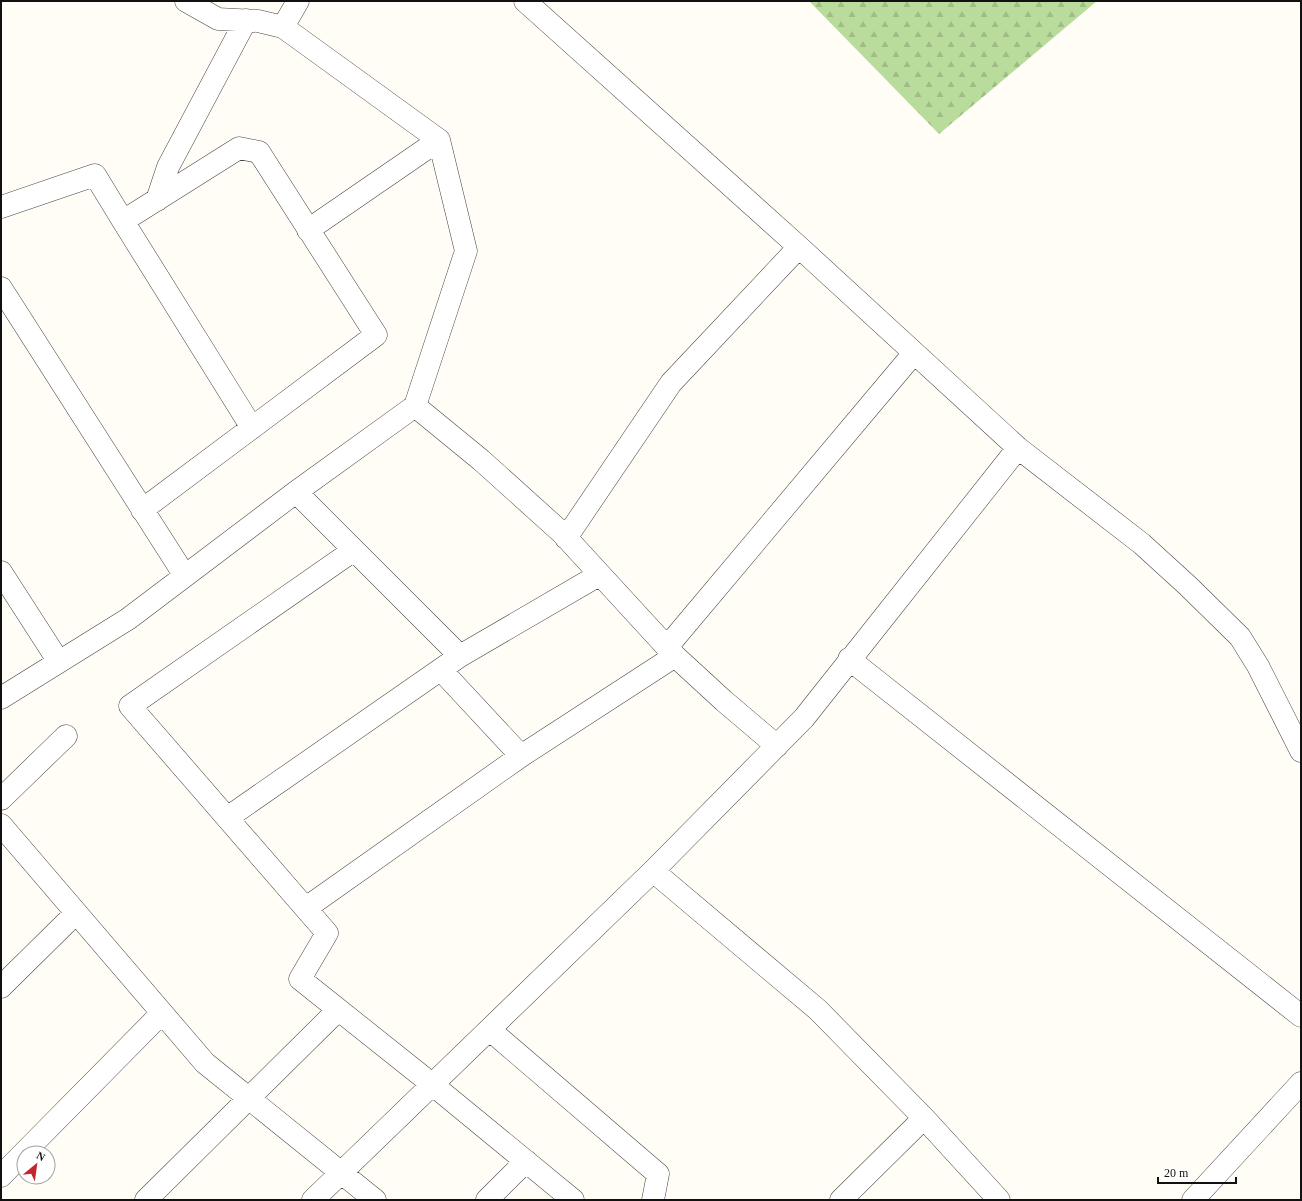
<svg xmlns="http://www.w3.org/2000/svg" width="1302" height="1201" font-family="'Times New Roman',serif">
<style>
.forest{fill:url(#forest-firs)}
.lines{fill:none;stroke-linecap:round;stroke-linejoin:round}
.minor-casing{stroke:#444;stroke-width:23}
.minor{stroke:#fff;stroke-width:22}
</style>
<defs>
<pattern id="forest-firs" width="22" height="20" patternUnits="userSpaceOnUse"><rect width="22" height="20" fill="#b9dc9c"/><path d="M5 1l3.5 6h-7zM16 11l3.5 6h-7z" fill="#9ebc85"/></pattern>
</defs>
<rect width="100%" height="100%" fill="#fffdf5"/>
<path class="forest" d="M809 1H1097L939 134Z"/>
<g class="lines">
<defs>
<path id="minor" d="M186 1 218 19 258 21 283 27
M525 1 799 247 1018 448 1142 544 1188 586 1240 637 1258 666 1301 751
M157 200 168 167 246 20
M1 207 95 175 123 221 239 148 259 152 376 335 142 510
M123 221 252 428
M308 230 439 140
M1 288 185 576
M415 406 481 460 562 533 675 656 724 701 777 746
M296 492 460 656
M566 538 671 383 799 247
M354 550 130 706 327 933 300 979 433 1085 573 1200
M1 572 59 662
M667 647 914 353
M849 659 1301 1016
M441 670 521 756
M1 698 128 619 296 492 415 406 466 251 439 140 283 27 298 1
M1 799 66 736
M227 818 460 656 599 575
M1 825 205 1063 375 1200
M653 871 818 1010 924 1118 999 1200
M306 908 521 756 675 656
M1 987 76 913
M490 1030 658 1174 653 1200
M1 1176 162 1013
M146 1200 338 1010
M313 1200 653 871 804 718 1018 448
M487 1200 526 1161
M841 1200 924 1118
M1193 1200 1301 1083"/>
</defs>
<use href="#minor" class="minor-casing"/>
<use href="#minor" class="minor"/>
</g>
<rect width="1302" height="1201" fill="none" stroke="#111111" stroke-width="4"/>
<g transform="translate(36 1165) rotate(29)"><circle r="19" fill="#ffffff" stroke="#a0a0a0"/>
<path d="M0-3L7 15L0 10L-7 15Z" fill="#c4262e"/>
<text y="-6" font-size="11" font-weight="bold" text-anchor="middle" fill="#111111">N</text>
</g>
<path d="M1158 1177v6h78v-6" fill="none" stroke="#111111" stroke-width="2"/>
<text x="1164" y="1177" font-size="12" fill="#111111" stroke="#ffffff" stroke-width="3" paint-order="stroke">20 m</text>
</svg>
